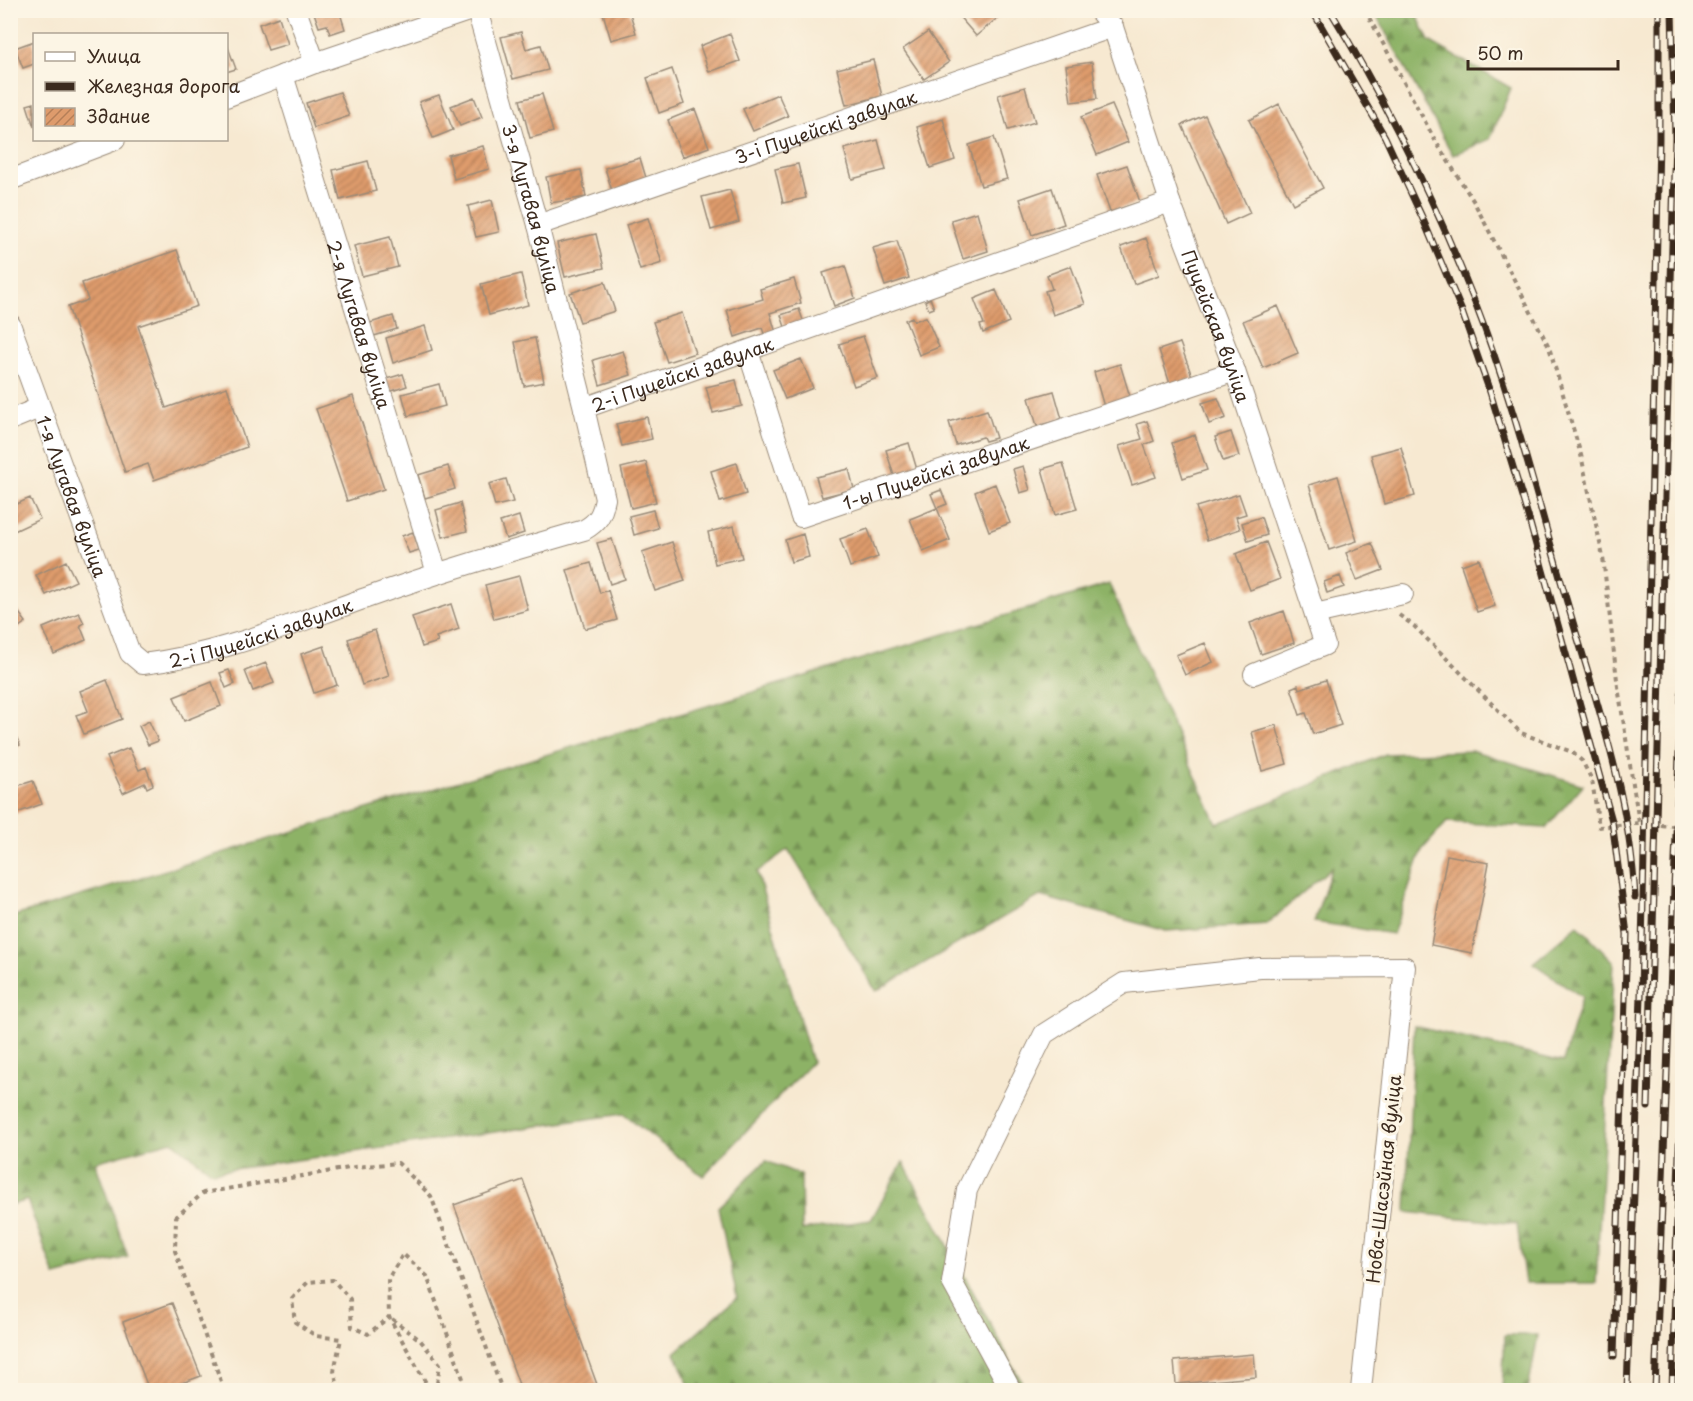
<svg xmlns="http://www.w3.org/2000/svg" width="1693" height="1401" font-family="'Playpen Sans',sans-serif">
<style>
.forest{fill:url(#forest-firs);stroke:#646e42;stroke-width:1.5}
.building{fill:url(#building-hatch)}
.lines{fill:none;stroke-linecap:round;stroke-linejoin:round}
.minor-casing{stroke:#998a78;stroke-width:22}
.path{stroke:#998a78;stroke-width:4;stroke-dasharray:4.5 4.5;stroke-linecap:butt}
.minor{stroke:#fff;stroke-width:20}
.rail-casing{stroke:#3b2a1e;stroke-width:7}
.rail{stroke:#fcf5e5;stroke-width:4.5;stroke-dasharray:14;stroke-linecap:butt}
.labels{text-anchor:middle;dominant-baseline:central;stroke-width:6;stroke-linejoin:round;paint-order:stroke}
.street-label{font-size:18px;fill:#3b2a1e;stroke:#fcf5e5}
</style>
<defs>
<pattern id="forest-firs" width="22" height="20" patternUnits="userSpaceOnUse" patternTransform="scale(1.5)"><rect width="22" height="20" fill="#8db266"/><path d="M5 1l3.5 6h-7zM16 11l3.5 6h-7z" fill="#749153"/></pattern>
<pattern id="building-hatch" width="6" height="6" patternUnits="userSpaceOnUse" patternTransform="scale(1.5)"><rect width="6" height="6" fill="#de9b6c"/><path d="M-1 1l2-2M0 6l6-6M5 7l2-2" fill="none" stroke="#b57f58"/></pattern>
</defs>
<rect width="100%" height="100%" fill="#fcf5e5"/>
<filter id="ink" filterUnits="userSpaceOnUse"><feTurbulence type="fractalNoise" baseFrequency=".0167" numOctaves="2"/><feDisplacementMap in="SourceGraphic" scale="12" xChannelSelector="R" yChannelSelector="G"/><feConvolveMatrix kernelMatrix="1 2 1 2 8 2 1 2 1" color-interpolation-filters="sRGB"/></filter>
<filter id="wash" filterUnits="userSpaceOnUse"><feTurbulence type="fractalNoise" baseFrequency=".008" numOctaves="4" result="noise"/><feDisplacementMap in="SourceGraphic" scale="24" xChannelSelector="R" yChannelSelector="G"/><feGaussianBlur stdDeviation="1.35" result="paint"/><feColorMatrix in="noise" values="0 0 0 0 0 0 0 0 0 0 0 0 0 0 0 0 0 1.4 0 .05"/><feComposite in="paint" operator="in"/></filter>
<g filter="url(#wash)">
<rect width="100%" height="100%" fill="#f7e9d1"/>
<path class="forest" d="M1374 11H1415L1429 41 1511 88 1490 139 1453 155Z
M1109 584 1217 824 1386 754 1474 751 1583 785 1546 828 1447 822 1422 850 1393 934 1314 922 1332 867 1267 924 1166 931 1040 896 876 991 788 849 757 872 812 1062 703 1176 623 1114 212 1172 172 1141 95 1162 128 1257 55 1276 27 1200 11 1205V917Z
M1578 925 1614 962 1596 1283H1525L1517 1224 1406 1212 1414 1026 1563 1062 1582 997 1533 963Z
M766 1161 801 1175 802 1230 871 1220 903 1162 1026 1390H691L675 1353 737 1297 718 1207Z
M1505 1335H1538L1528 1390H1502Z"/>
<g id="blocks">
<path class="building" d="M313 10H339L345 29 330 34 327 25 319 27Z
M602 10H629L636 33 611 40Z
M962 10H1007L976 36 957 14Z
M279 17 288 44 268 50 259 24Z
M521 32 526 49 541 45 548 70 513 79 501 37Z
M928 32 949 62 924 79 903 49Z
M730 34 740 61 709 72 700 46Z
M34 41V64L23 68 15 48Z
M226 42 236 69 226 72Z
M873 60 882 96 846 105 837 69Z
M1092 62 1097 99 1071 102 1066 66Z
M672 69 684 104 659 113 647 78Z
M1025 87 1035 122 1008 130 998 95Z
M340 92 349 116 314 128 306 103Z
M542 94 553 132 530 138 520 100Z
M778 94 788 116 753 131 743 109Z
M439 95 453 130 433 138 419 102Z
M474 97 482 117 460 126 451 106Z
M34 103V127L27 105Z
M1279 104 1323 188 1293 204 1249 120Z
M1112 105 1128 142 1097 155 1081 117Z
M695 109 709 147 682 157 668 120Z
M1205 115 1250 213 1226 224 1182 125Z
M943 119 955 160 930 168 917 127Z
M994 137 1007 179 981 186 969 145Z
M878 140 886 170 852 179 844 149Z
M483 146 489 169 454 179 448 155Z
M640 158 647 181 612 191 605 168Z
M368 161 376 191 340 200 333 170Z
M798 164 806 198 783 203 775 169Z
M1127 165 1140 202 1110 212 1097 175Z
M581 170 586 197 551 203 546 177Z
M1052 188 1064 224 1032 235 1020 199Z
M730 190 739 222 711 230 702 197Z
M492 200 499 232 476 237 468 206Z
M977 212 988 251 963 259 951 220Z
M648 218 662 263 640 270 626 225Z
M596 234 604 268 565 277 557 243Z
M390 237 398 267 362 276 354 246Z
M1146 238 1159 275 1134 284 1121 247Z
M897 241 909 278 885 286 873 248Z
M177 250 197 306 138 326 166 408 227 387 247 447 154 480 148 464 125 472 68 307 88 300 82 283Z
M845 266 855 298 834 306 823 273Z
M1071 266 1085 304 1053 315 1045 291 1052 289 1047 275Z
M521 274 528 305 489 315 481 284Z
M794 279 801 303 770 313 776 333 765 336 762 328 735 337 727 310 763 299 760 289Z
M605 282 615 311 580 322 570 293Z
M996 290 1009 322 983 333 980 325 984 324 974 299Z
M930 298 934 308 929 310 925 301Z
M1278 306 1298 353 1263 368 1243 321Z
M799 309 805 326 787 333 781 315Z
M682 313 695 353 667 362 653 322Z
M393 316 397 329 374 336 370 323Z
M912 317 914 321 926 317 939 347 919 355 905 320Z
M425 326 432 350 393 363 386 338Z
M863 336 878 378 854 386 839 344Z
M535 338 544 382 524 386 515 342Z
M1180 343 1193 379 1171 387 1159 350Z
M623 351 631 375 600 385 593 360Z
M801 359 813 388 785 399 773 370Z
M1120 364 1131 400 1104 407 1094 372Z
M403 374 407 386 389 392 386 379Z
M736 380 742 406 713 413 706 387Z
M439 384 445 406 408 416 402 394Z
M1054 391 1062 419 1037 426 1029 398Z
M353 396 384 489 347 501 316 409Z
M1218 398 1226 418 1209 424 1202 403Z
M987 410 996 438 985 441 983 437 956 445 949 422Z
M647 417 652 439 622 446 616 424Z
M1147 421 1154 441 1144 445 1156 477 1132 485 1119 446 1142 439 1137 424Z
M1231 432 1239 456 1223 461 1215 437Z
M1195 435 1207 470 1183 478 1172 443Z
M909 443 918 473 895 479 886 450Z
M1401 447 1415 496 1384 504 1371 455Z
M646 462 656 502 631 508 621 468Z
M737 463 746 494 720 502 711 471Z
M1063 463 1077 509 1055 515 1042 469Z
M448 466 455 489 425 498 418 475Z
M1023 466 1030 490 1020 493 1013 469Z
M849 469 854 489 822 497 816 477Z
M1338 476 1357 541 1329 550 1309 485Z
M506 479 513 502 495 506 489 484Z
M995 484 1010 523 989 531 975 492Z
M941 490 947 504 937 508 931 494Z
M1239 494 1246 514 1236 517 1240 529 1207 540 1196 507Z
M30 498 40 519 10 533V507Z
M460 503 467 531 443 537 436 510Z
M937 508 950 540 923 551 910 519Z
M653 510 658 528 634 535 629 516Z
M519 516 524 533 506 539 500 522Z
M1261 517 1267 535 1248 541 1242 523Z
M734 526 742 558 715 564 708 532Z
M868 529 878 557 850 567 840 539Z
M413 532 419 550 409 553 402 536Z
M803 534 809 557 791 562 785 540Z
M612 539 625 579 610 584 597 543Z
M672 542 685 581 655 591 642 552Z
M1266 542 1280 579 1250 590 1236 554Z
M1372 543 1383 570 1357 580 1346 553Z
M1479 559 1495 606 1477 612 1461 565Z
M66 561 76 581 46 595 36 575Z
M591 563 600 593 608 590 617 620 585 629 567 570Z
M519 576 528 610 494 619 485 585Z
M1340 576 1344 587 1327 593 1324 582Z
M10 601 26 622 10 633Z
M451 604 459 629 436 637 438 642 422 647 412 617Z
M1284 611 1294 643 1261 654 1250 623Z
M79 613 84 623 80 625 86 640 54 654 43 628Z
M375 630 389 676 362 685 348 639Z
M1205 643 1213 662 1185 675 1176 655Z
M324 646 337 685 314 693 301 654Z
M266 663 274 683 253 691 245 671Z
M229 670 235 684 226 688 220 673Z
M107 680 122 719 84 734 76 715 88 711 80 691Z
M1326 680 1341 725 1313 734 1306 713 1300 715 1291 688 1298 685 1299 689Z
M212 682 221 706 184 721 174 697Z
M149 721 158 741 148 745 139 726Z
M10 723 20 745 10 749Z
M1276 725 1287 764 1262 771 1252 732Z
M129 748 139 770 146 767 153 785 147 788 145 783 123 793 107 757Z
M33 781 42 804 11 815 10 788Z
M1447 855 1489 863 1472 953 1431 945Z
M523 1180 599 1390H521L454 1205Z
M172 1303 201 1376 163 1390H149L123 1322Z
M1254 1354 1256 1377 1176 1384 1174 1361Z"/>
</g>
</g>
<g filter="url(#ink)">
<use href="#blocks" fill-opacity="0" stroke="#998a78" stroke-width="1.5"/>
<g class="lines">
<defs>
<g id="minor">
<path d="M296 10 315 63"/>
<path id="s1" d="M477 10 538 225 584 408"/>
<path id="s2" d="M1098 10 1113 27 1170 202 1235 371 1325 645 1254 674"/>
<path id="s3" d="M283 75 437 573"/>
<path d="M226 97 315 63 471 10"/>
<path d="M10 180 115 140"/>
<path id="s4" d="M538 225 1113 27"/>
<path id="s5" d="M10 324 130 653 143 664C219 655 294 623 366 598 438 572 511 551 584 530 598 522 602 515 605 499L584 408 1170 202"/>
<path id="s6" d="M748 351 801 517 1235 371"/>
<path d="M10 420 39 408"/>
<path d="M1315 614 1403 594"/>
<path d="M1011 1390 952 1282 967 1190 1044 1034 1124 983 1260 968 1405 967 1361 1390"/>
</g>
</defs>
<use href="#minor" class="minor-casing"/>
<path class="path" d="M1365 10 1436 142 1474 202 1549 347 1581 455 1603 557 1617 680 1639 823
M1399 615 1414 626 1521 733 1572 752 1582 761 1592 780 1599 827 1639 823 1682 827
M392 1319 420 1340 440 1364 436 1390
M224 1390 175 1251 176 1217 203 1193 355 1167 398 1163 431 1196 502 1390
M339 1390 334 1371 341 1339 316 1336 295 1322 292 1299 308 1282 333 1280 350 1299 352 1327 368 1334 389 1317
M430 1390 389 1317 388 1279 403 1254 427 1276 467 1390"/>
<use href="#minor" class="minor"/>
<defs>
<path id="rail" d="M1312 10 1385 137 1422 217 1461 309 1490 392 1528 516 1612 821 1627 934 1614 1356
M1330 10C1387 104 1435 201 1475 303 1513 400 1538 502 1567 602 1595 698 1630 796 1635 897
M1648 1107 1675 138 1672 10
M1627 1390 1641 996 1659 138V10
M1655 1390 1682 676
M1672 1390 1682 1053"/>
</defs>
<use href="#rail" class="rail-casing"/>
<use href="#rail" class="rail"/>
</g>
</g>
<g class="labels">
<g class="street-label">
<text stroke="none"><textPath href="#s4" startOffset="304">3-і Пуцейскі завулак</textPath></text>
<text stroke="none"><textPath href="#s1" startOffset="206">3-я Лугавая вуліца</textPath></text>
<text stroke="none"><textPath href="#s3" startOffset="261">2-я Лугавая вуліца</textPath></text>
<text stroke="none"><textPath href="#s2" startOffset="339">Пуцейская вуліца</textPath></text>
<text stroke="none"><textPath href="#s5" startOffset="1065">2-і Пуцейскі завулак</textPath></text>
<text stroke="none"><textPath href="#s6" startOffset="316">1-ы Пуцейскі завулак</textPath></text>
<text stroke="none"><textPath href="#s5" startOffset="183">1-я Лугавая вуліца</textPath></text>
<text stroke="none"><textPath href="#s5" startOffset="489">2-і Пуцейскі завулак</textPath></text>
<text transform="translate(1383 1179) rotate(-84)">Нова-Шасэйная вуліца</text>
</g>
</g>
<rect width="1693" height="1401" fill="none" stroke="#fcf5e5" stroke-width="36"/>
<rect x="33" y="33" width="195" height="108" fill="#fcf5e5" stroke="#afa495" stroke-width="1.5"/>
<rect x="45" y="52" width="30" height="9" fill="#ffffff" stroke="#afa495" stroke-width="1.5"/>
<text x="87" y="63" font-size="18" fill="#3b2a1e">Улица</text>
<rect x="45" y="82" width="30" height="9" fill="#3b2a1e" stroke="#afa495" stroke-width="1.5"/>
<text x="87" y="93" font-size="18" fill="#3b2a1e">Железная дорога</text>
<rect x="45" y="108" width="30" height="18" fill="url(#building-hatch)" stroke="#afa495" stroke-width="1.5"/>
<text x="87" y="123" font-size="18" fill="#3b2a1e">Здание</text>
<path d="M1468 60v9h150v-9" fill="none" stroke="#3b2a1e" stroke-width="3"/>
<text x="1477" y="60" font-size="18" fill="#3b2a1e" stroke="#fcf5e5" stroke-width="4.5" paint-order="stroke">50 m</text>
</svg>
